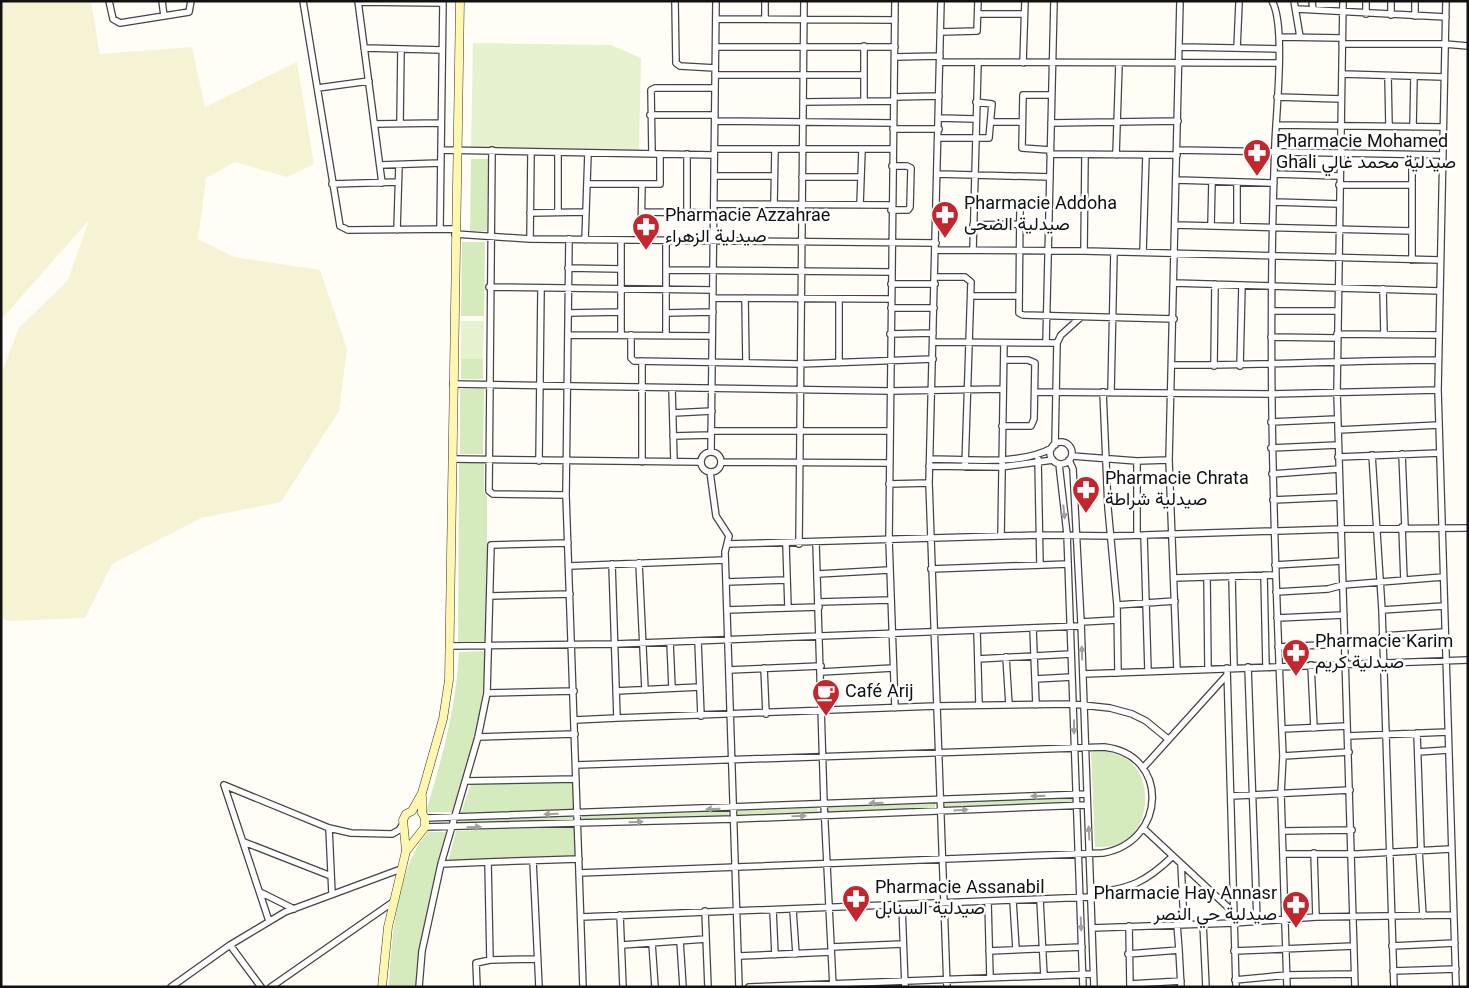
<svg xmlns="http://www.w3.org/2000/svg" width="1469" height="988" font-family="Georgia,Vazirmatn,serif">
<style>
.farmland{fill:#f6f3d4}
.green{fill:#d5ebbd}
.pitch{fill:#e6f2cf}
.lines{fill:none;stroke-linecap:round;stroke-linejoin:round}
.minor-casing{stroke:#444;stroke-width:8}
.secondary-casing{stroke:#333;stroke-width:9}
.minor{stroke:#fff;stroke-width:5.5}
.secondary{stroke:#fff6b0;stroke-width:8}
.oneway{fill:#a0a0a0}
.labels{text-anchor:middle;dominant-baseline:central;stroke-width:5;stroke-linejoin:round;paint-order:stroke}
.poi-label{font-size:18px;fill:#111;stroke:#fff;text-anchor:start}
</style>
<rect width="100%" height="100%" fill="#fffdf5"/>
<path class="farmland" d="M1 1H91L100 54 192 47 205 107 297 62 314 164 287 177 235 162 206 178 198 239 234 257 320 270 347 349 339 411 281 502 201 518 112 564 85 618 9 621 1 618V374L19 328 68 280 89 220 1 320Z"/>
<path class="green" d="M471 159H488L487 231H470Z
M462 242H485L484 316H461Z
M461 359H483V379H461Z
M460 389H484L483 454H460Z
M459 463H484V492L487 496V643H458Z
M487 651C484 707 470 758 454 812H426C442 757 456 710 459 652Z
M1103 749C1112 753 1121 755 1128 760 1151 777 1150 817 1131 837 1121 847 1108 847 1095 847L1091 752Z
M573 781 574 809 461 813 471 784Z
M1076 797 1077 803 946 809 945 802Z
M935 803V809L827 813 826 807Z
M817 808V813L738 816V811Z
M728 811 729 816 582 821V815Z
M574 815V822L457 827 459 820Z
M574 826 575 857 448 862 456 831Z
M428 832H447C432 883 420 934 417 987H389C391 942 397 865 428 832Z"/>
<path class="pitch" d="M473 43 611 45 641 58 639 151 471 149Z
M461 321H484L483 359H461Z"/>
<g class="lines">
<defs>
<path id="minor" d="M109 1 113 19 120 23 164 16 162 1
M303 1 340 226 348 230 455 229
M358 1 382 183
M675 1 676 63 680 66 715 68
M765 1V19
M895 1 889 540 895 708
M941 1 929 483 947 987
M1272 1C1286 25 1276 113 1275 144 1267 348 1274 552 1283 756L1281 794 1287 987
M1294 1 1300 37
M1312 1 1313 10
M1343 1 1337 393 1355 987
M1446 1 1438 390 1456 987
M358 2 443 3
M1297 9 1446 17
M978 14H1024
M1366 14V1
M1391 15V1
M164 16 189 12 191 1
M1415 16V1
M716 19 895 20
M941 32 977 31 978 1
M1279 37 1342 38
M1342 44H1445L1468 46
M716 47H895
M1180 47 1279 49
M364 48 442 50
M1237 48 1239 3
M895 57 940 56
M940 62 1278 63
M1023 63 1025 1
M1342 74 1444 77
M715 75H864
M1388 76 1389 126
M318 88 369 81
M894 97 939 96
M1277 97 1341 99
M864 101V46
M803 102 894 101
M650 115H715
M939 118 975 119
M715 121 893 123
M991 122H1021
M400 123 401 49
M1051 123 1178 121
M375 124 441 123
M1276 125 1443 127
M1413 127 1414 76
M893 129H939
M938 138H989L992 104 976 102
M715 149H893
M441 150 714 155
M492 150 489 491 493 494 566 495
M1050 150 1022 148 1023 95H1051
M1177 150 1443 155
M652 154 651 90 655 88H715
M687 154V213
M1050 154 1177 155
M1116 155 1119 64
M380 165 441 163
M938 174 1050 177
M1274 174 1339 176
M714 176H774
M802 177H861
M1177 180 1274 183
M332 184 398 182
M587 184H660V154
M1339 185H1412
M1274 202 1339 204
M714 204 891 205
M774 204 775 149
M1049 204H1027L1020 207 1019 313 1023 315 1174 319
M860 205 862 150
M891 210H908L910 207 911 168 907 166H892
M558 212V153
M642 212 714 213
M530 213 586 212
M973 225 1019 224
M1175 225 1412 231
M1211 226 1212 181
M1237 226V182
M440 227 443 1
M397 230 399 165
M455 234 530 239 936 243
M530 239 531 153
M569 239 566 495 583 987
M585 240 588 153
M621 240V335
M641 240 642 184
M936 250 1084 251 1440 260
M973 250 978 62
M1084 251 1085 155
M1143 252 1146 155
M1412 260V155
M568 268 621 269
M666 270 891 272
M935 277H965L971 282 965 467
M1174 283 1440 291
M891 284H935
M489 287 713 290
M1383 289 1384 334
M971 296H1018
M713 298 891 299
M745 298 746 363
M839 299V363
M891 308H934
M1272 311H1338
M568 313 621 312
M666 313 713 312
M890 334 933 333
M1337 334 1438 335
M568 335 712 336
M631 335V358L634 361 799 364 933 359
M666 335V241
M1271 337 1337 338
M933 342 1057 343
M1046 343 1054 1
M642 361V462
M1173 365C1261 366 1349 360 1438 360
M1214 366 1215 284
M1240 366 1242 285
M453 384 890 391 1003 389
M672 388 674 462
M1035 392 1271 394 1438 390
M1103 392 1108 508 1117 605 1118 673
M1111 392 1114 252
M673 413 712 411
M1271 422 1337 419
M1002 426H1031L1034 419 1035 363 1028 360H1004
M1338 430 1439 425
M711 431H890
M673 436 711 435
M1050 453a11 11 0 1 1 22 0a11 11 0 1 1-22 0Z
M1055 445 1057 343 1061 335 1081 317
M1271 448 1338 445
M701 462a10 10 0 1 1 20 0a10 10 0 1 1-20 0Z
M711 452 716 1
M1402 454 1405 527
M1372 455 1382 610 1394 987
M1072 456 1137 461 1169 460
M1338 457 1440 453
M452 459 701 462
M930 459C964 459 1021 466 1052 448
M1038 459 1040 565
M1069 460 1073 469 1081 622 1094 987
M539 461 541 290
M1137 461V535
M722 462 889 463
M1059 464 1067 534 1083 987
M929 466 1001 467 1053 460
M710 472 716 516 729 536 725 552 739 987
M1272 474 1339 469
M889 484 929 483
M1273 500 1340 497
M1402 527 1404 580
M1144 535 1148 671
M1001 536 1004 343
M816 543 824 804 833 987
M727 544 1039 535 1112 536 1341 529 1468 528
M786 544 788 608
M799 544 804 1
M639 563 645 690
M612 564 617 718 936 706 1073 704 1110 708 1132 714 1146 721 1168 739
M1275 565 1342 561
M569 566 725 560
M931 569 1068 564
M818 574 889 570
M1264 575 1266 667
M1232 576 1234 668
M1207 577 1208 669
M1174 578 1276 575
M726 582 787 580
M1276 592 1328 589 1343 585 1443 577
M490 596 570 594
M819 602 890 600
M1117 605 1175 601
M727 610 819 607
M1382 610 1444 606
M1277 618 1344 615
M1081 622 1117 620
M1033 628 1036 705
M977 631 979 705
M1382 636 1444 632
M698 641 701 716
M670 642 672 688
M450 646 615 644 1081 626
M1278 647 1344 644
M1006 657 1009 705
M978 659 1071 654
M1311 665 1314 728
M1248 667 1257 921
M764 668 766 714
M1227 668 1236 987
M729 670 821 666
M1177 670 1169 460 1180 1
M821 672 893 668
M1083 674 1468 660
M1035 679 1072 677
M616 691 700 687
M487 693 574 691
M575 720 617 718
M1282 729 1347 726
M1417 733 1421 850
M1348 736 1448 732
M478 737 575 734
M1418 752 1448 750
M1283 756 1349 752
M576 765 1104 747C1170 754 1167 842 1103 853L579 873
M1143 768 1227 675
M466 781 576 779
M224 785 329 828 351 833 392 834 399 830 403 824
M224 785 269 921
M1231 796 1350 790
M425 818 1087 794
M425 827 734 819 1087 805
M329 828 332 894
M1144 829 1232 911
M1283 831 1352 830
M244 842 331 876
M1419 850 1423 916
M1314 853 1316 917
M1284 854H1358L1451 849
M533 861 539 987
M441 864 488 862
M1181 864 1184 924
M262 893 294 909
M1091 893C1130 889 1145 883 1173 856
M1040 900 1044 976
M1013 901 1016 949
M988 902 990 978
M902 906 905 987
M773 910 775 955
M793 910 796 954
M705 911 708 987
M620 915 623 987
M581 917 1091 897
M1203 923 1206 987
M1177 924 1179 950
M1129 926 1130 987
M1092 928 1234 923 1316 917 1454 915
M680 941 683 987
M652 943 655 987
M230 945 261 987
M622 945 706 939
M1392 946 1455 943
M831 947 903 944
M989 951 1082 947
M1234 951 1354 946
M1128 954 1179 950 1181 987
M739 956 831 952
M490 960 537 959
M1393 971 1456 969
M1235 980 1287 975 1354 974
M1130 984 1181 981
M171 987 230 945 285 912 401 869
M271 987 393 902
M419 987 422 951 441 864 478 737 487 693 491 545 568 543
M477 987 476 963 490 960 488 862 579 859
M749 987 1093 974"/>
<path id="secondary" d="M407 850 425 827V818L422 813V797
M382 987 388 927 406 851 403 820 406 814 412 811 422 793 443 719 449 680 460 1"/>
</defs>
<use href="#minor" class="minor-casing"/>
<use href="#secondary" class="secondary-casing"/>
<use href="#minor" class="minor"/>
<use href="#secondary" class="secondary"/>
</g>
<defs><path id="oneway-solid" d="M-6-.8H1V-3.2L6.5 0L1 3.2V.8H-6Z" transform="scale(1.25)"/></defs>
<g class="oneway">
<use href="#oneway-solid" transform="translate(1064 512) rotate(84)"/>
<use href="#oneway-solid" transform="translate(1082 653) rotate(-92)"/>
<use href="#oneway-solid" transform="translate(1074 727) rotate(90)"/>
<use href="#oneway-solid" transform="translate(1038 796) rotate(178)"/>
<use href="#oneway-solid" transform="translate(876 803) rotate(178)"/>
<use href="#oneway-solid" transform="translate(713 809) rotate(178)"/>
<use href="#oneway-solid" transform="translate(961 810) rotate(-3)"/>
<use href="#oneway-solid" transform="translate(551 814) rotate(178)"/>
<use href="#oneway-solid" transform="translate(799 816) rotate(-2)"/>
<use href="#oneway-solid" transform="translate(636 822) rotate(-2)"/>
<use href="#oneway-solid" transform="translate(474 827) rotate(-2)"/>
<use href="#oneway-solid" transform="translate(1089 833) rotate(-93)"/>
<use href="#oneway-solid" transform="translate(1081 924) rotate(88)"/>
</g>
<defs>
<symbol id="pharmacy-pin" viewBox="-11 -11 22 30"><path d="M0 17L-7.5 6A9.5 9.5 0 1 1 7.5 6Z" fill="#c4262e" stroke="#fff"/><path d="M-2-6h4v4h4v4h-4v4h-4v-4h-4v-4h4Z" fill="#fff"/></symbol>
<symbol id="cafe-pin" viewBox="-11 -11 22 30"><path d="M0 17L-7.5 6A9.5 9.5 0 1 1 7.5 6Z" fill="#c4262e" stroke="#fff"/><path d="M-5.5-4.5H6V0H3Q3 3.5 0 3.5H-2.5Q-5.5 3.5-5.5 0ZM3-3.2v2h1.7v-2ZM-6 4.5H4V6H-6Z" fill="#fff"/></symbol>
</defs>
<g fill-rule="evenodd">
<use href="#pharmacy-pin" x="1241" y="137" width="32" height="43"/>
<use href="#pharmacy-pin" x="929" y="199" width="32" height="43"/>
<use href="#pharmacy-pin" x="630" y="211" width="32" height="43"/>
<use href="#pharmacy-pin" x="1070" y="474" width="32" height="43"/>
<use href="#pharmacy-pin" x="1280" y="637" width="32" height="43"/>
<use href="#cafe-pin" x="810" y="677" width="32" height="43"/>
<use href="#pharmacy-pin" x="840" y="883" width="32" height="43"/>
<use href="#pharmacy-pin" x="1280" y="889" width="32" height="43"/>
</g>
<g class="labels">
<g class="poi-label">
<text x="1276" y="143">Pharmacie Mohamed<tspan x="1276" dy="21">Ghali صيدلية محمد غالي</tspan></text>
<text x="964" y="205">Pharmacie Addoha<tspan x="964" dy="21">صيدلية الضحى</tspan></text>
<text x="665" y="217">Pharmacie Azzahrae<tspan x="665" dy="21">صيدلية الزهراء</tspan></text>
<text x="1105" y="480">Pharmacie Chrata<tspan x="1105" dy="21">صيدلية شراطة</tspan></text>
<text x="1315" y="643">Pharmacie Karim<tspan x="1315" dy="21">صيدلية كريم</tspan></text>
<text x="845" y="693">Café Arij</text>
<text x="875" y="889">Pharmacie Assanabil<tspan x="875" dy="21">صيدلية السنابل</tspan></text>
<text x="1277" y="895" text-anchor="end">Pharmacie Hay Annasr<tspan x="1277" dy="21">صيدلية حي النصر</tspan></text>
</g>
</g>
<rect width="1469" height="988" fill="none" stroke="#111111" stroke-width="5"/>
</svg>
